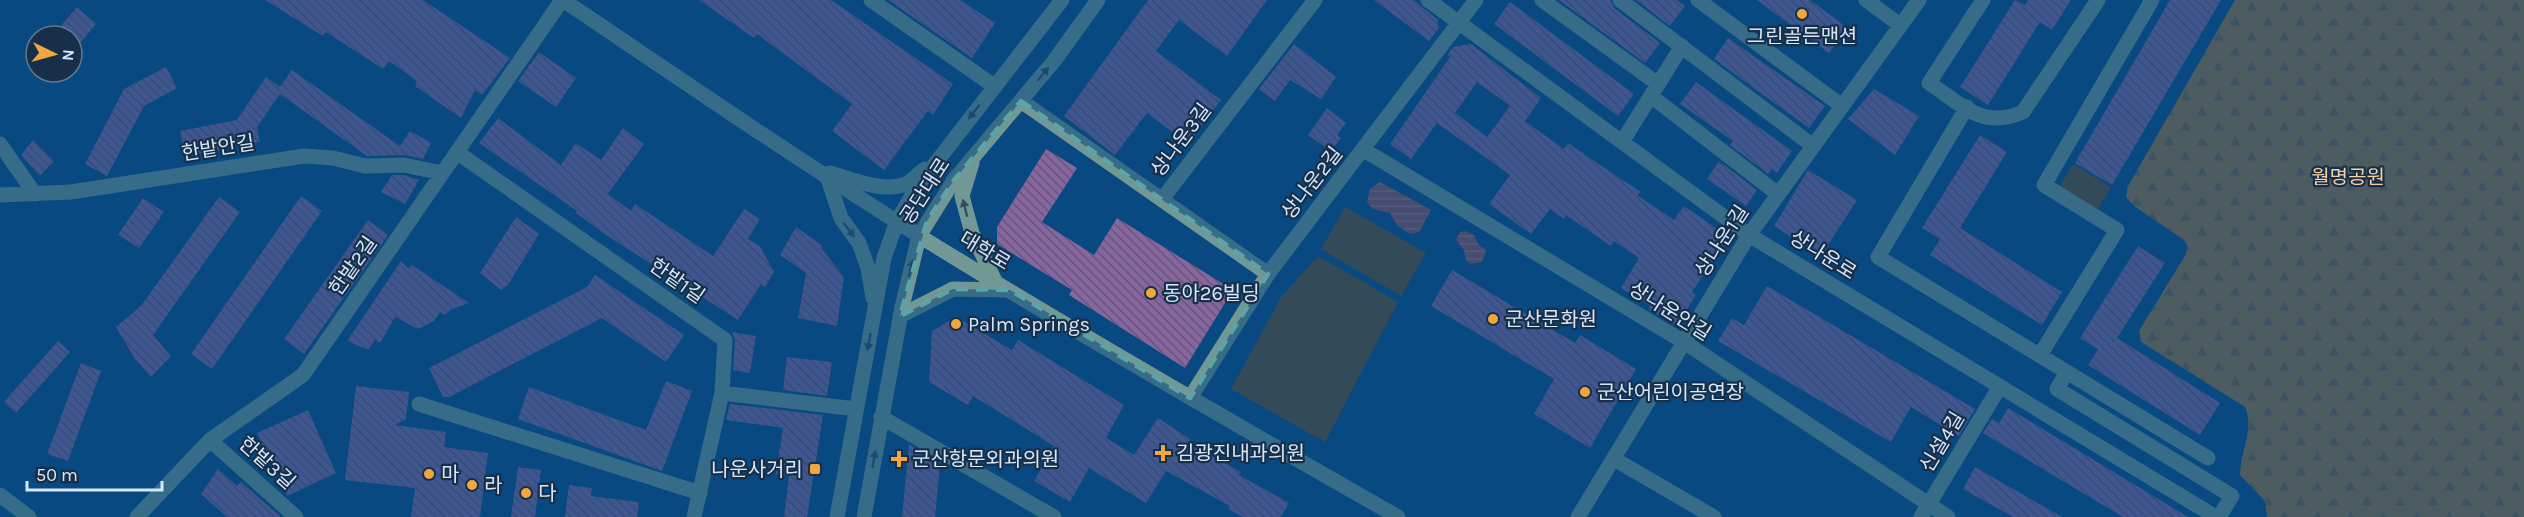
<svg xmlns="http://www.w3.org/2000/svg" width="2524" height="517" font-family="Karla,'Noto Sans KR',sans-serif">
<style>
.forest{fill:url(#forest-firs)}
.park{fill:#694d2c}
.water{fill:url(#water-rules)}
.building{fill:url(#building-back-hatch);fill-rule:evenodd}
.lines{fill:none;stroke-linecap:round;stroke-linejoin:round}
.minor{stroke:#729895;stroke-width:15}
.oneway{fill:#324e5f}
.marked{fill:none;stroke:#5ea3a6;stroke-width:4.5;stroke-dasharray:12 8;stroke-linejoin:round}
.poi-dot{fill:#f1a640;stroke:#172f48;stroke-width:2}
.labels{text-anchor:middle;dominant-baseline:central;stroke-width:4.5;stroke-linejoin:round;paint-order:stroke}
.poi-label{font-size:20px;fill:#d5e7fb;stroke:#172f48;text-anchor:start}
.street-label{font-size:20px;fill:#d5e7fb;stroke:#172f48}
.park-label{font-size:20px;fill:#f6cfa2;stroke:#172f48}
</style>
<defs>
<pattern id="forest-firs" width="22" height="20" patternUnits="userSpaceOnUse" patternTransform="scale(1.5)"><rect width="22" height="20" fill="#a0733a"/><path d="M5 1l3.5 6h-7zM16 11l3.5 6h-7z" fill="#7a6141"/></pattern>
<pattern id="water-rules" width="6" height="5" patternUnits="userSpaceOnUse" patternTransform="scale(1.5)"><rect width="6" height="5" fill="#98535e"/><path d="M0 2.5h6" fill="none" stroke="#aa747e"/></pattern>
<pattern id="building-back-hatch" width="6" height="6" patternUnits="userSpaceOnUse" patternTransform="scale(1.5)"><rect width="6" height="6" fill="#87669f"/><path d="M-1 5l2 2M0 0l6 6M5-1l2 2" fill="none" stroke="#675779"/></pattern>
</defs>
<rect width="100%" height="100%" fill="#074980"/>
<path class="forest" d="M2235 0H2524V517H2267L2265 501 2240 475C2240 451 2255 430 2245 407L2141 342 2139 331 2186 254 2187 246 2184 240 2134 206 2126 197 2128 186Z"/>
<path class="park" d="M2073 164 2111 187 2095 214 2057 191Z
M1345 207 1426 253 1401 296 1321 249Z
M1318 256 1398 302 1325 442 1231 389 1281 297Z"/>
<path class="water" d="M1380 182 1431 210 1419 232 1410 234 1397 225 1390 213 1373 209 1367 202 1370 189Z
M1465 231 1474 235 1478 244 1486 250 1482 262 1471 264 1466 260 1464 250 1456 240 1460 232Z"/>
<path class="building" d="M265 0H423L510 58 482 95 475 90 461 118 415 86 417 81 389 61 383 69 326 32 323 36Z
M699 0H831L953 84 933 115 928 111 884 170 832 131 852 104 757 34 754 38Z
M888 0H960L995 23 972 58Z
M1148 0H1267L1227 56 1179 20 1156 51 1221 100 1188 144 1147 113 1115 155 1064 116Z
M1374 0H1414L1437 19 1439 28 1429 41Z
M1559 0H1610L1614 8 1660 43 1645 63Z
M1636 0H1677L1685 6 1670 26Z
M1757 0H1810L1848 28 1829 53Z
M2015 0 2025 5 2028 0H2071L2052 30 2040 22 1988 105 1960 87Z
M2170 0H2221L2112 185 2075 163Z
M1510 2 1634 94 1618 116 1494 24Z
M77 7 96 24 72 53V36H52Z
M1728 38 1825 106 1809 128 1714 59Z
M1294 44 1336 77 1321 99 1290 80 1275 101 1259 89Z
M1471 44 1541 98 1525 121 1564 149 1568 143 1609 171 1641 192 1637 195 1674 220 1684 206 1729 237 1692 292 1696 295 1677 326 1648 309 1650 306 1621 288 1639 258 1614 241 1611 246 1566 215 1564 219 1550 209 1531 234 1489 204 1510 175 1437 123 1411 159 1390 144 1450 57 1447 55 1453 47ZM1477 82 1510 106 1487 137 1455 113Z
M539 52 576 78 556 107 518 81Z
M166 67 177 88 144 106 107 176 85 164 124 89Z
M292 70 400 146 410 131 431 143 423 159 404 155 367 156 280 94 257 127 260 142 185 156 180 131 237 120 266 77 280 87Z
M1696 82 1792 151 1777 173 1772 169 1768 174 1730 145 1733 141 1680 104Z
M1874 89 1919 116 1895 155 1848 119Z
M1327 108 1346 123 1337 135 1341 138 1331 151 1308 135Z
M498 118 561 165 576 143 601 160 623 128 644 144 608 194 631 211 635 204 713 256 744 209 760 219 748 239 760 246 774 272 765 287 761 284 738 320 606 235 576 213 577 211 479 143Z
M1980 135 2007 152 1960 228 2062 292 2042 325 1930 255 1940 239 1922 228Z
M33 140 54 161 40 176 21 155Z
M1046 149 1077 168 1042 222 1094 255 1117 218 1233 290 1185 368 1069 295 1072 290 997 244V227Z
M1719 161 1757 190 1746 206 1707 179Z
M1808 170 1857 200 1821 256 1774 226Z
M392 175H403L419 180 405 204 381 192Z
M301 196 322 211 212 369 191 354Z
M219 197 240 212 153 335 171 356 151 377 135 359 116 327 141 306Z
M143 198 164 212 139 248 118 235Z
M516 217 539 234 508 285 501 290 480 273Z
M368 220 388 235 304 354 284 339Z
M796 227 823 246 821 248 844 277 837 326 798 318 806 273 780 255Z
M2138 246 2165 263 2117 338 2220 403 2200 435 2088 365 2098 349 2080 338Z
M401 261 408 268 412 265 469 303 450 310 445 315 440 312 434 321 418 329 395 317 380 343 375 340 368 350 347 341Z
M1452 270 1575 343 1580 335 1636 369 1590 448 1534 414 1554 379 1431 306Z
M595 275 684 335 666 362 602 318 449 397H443L429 368 587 287Z
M1767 286 1975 409 1959 436 1911 407 1891 442 1718 341 1732 318 1744 325Z
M956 317 1012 350 1018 340 1124 405 1106 438 1134 455 1158 418 1190 439 1188 443 1241 472 1239 475 1289 503 1281 517H1243L1228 509 1230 506 1166 471 1146 503 1089 468 1070 502 1034 481 1054 446 973 396 968 405 929 382 932 331Z
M732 332 756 336 750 373 733 370 735 341Z
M58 341 70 352 16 413 4 402Z
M787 357 832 362 827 396 783 390Z
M81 363 101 371 68 461 47 454Z
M666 381 692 391 662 471 518 419 529 387 646 430Z
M356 386 409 392 406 419 395 425 446 432 444 447 488 453 480 517H411L415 488 345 480Z
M730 404 823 415 807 517H784L789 476 776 474 783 428 726 420Z
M2008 408 2188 517H2123L1983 433 1992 419 1999 423Z
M308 410 336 473 287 496 257 433Z
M909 444 940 466 935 517H902Z
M518 467 541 470 535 517H511Z
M1975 467 2062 517H2013L1963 489Z
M218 469 237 486 241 482 281 517H227L201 494Z
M569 485 592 488 591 496 639 502 637 517H565Z"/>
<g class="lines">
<path class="minor" d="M563 0C681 80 800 161 921 237 1078 334 1238 426 1398 517
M871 0 994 86
M1428 0 1749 235 2216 517
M1542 0 1658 84
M1620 0 1813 146
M1698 0 1842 106
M1866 0 1900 25
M1983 0 1929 83C1963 105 1982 130 2023 112L2098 0
M1651 96 1778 194
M1021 101 1268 274
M1967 107 1878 257 2208 458
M1622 142 1682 46
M0 144 35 194
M1364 150 1684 342 1948 517
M458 153 725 340 722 393 694 517
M972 163 962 196 972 233 995 281
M830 173C852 179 882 193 906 184 912 181 919 173 925 169
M827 176 841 218 859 243 868 268 873 298
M0 195 71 192 304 156 333 158 365 166 404 165 442 173
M1163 198 1315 0
M900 316 953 289 1007 290
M2040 355 2117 230 2044 185 2152 0
M2067 372 2057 389 2232 496 2219 517
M722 393 856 409
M1190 398 1268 274 1476 0
M419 404 700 493
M881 417 1054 517
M210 440 296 517
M1614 459 1714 517
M0 495 29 517
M137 517 210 440 303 375 562 0
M837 517 884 258 897 221 917 187 1062 0
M864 517 902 307 919 236 954 180 1054 61 1098 0
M1578 517 1749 235 1919 0
M1921 517 1999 388"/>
</g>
<defs><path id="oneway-solid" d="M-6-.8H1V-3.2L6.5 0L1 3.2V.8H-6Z" transform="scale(1.5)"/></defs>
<g class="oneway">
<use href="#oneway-solid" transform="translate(1043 74) rotate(-51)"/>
<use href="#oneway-solid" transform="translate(974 112) rotate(127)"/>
<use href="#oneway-solid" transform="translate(965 208) rotate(-104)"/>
<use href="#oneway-solid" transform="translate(849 230) rotate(53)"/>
<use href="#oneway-solid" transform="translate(911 268) rotate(-75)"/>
<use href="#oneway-solid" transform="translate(869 342) rotate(100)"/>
<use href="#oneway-solid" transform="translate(874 459) rotate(-80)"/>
</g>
<path d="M0 0H2524V517H0ZM1021 101 1268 274 1190 398 1010 290 953 289 900 316 927 221 954 180Z" fill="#074980" fill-opacity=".55" fill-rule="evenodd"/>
<path class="marked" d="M1021 101 1268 274 1190 398 1010 290 953 289 900 316 927 221 954 180Z"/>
<g class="poi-dot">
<circle cx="1802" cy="14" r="6"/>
<circle cx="1151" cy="293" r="6"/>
<circle cx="1493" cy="319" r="6"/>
<circle cx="956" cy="324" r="6"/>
<circle cx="1585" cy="392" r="6"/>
<path d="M1160 444h6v6h6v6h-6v6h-6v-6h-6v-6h6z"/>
<path d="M896 450h6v6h6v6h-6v6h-6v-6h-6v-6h6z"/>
<rect x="809" y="463" width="12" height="12" rx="3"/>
<circle cx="429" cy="474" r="6"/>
<circle cx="472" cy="485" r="6"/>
<circle cx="526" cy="493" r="6"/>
</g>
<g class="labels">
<g class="poi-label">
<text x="1802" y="36" text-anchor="middle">그린골든맨션</text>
<text x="1163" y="293">동아26빌딩</text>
<text x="1505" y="319">군산문화원</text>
<text x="968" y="324">Palm Springs</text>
<text x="1597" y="392">군산어린이공연장</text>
<text x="1176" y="453">김광진내과의원</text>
<text x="912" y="459">군산항문외과의원</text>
<text x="803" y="469" text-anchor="end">나운사거리</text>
<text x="441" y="474">마</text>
<text x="484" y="485">라</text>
<text x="538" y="493">다</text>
</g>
<g class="street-label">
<text transform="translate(1181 140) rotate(-53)">상나운3길</text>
<text transform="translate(218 148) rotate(-9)">한밭안길</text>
<text transform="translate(1312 183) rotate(-52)">상나운2길</text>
<text transform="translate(925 191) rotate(-57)">공단대로</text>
<text transform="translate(1722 241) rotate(-57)">상나운1길</text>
<text transform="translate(985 251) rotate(31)">대학로</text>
<text transform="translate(1823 255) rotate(32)">상나운로</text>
<text transform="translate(353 266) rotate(-55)">한밭2길</text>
<text transform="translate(677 281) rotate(35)">한밭1길</text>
<text transform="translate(1670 311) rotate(32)">상나운안길</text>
<text transform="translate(1942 442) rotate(-59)">신설4길</text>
<text transform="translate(267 463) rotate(42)">한밭3길</text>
</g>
<g class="park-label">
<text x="2348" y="177">월명공원</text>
</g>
</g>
<g transform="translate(54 54) rotate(95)"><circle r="28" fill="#172f48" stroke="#637990" stroke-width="1.5"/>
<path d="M0-4.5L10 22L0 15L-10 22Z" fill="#f1a640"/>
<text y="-9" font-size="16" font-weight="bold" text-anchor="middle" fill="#d5e7fb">N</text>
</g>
<path d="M27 481v9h135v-9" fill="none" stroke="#d5e7fb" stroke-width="3"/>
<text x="36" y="481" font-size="18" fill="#d5e7fb" stroke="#172f48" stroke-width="4.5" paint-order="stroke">50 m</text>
</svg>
